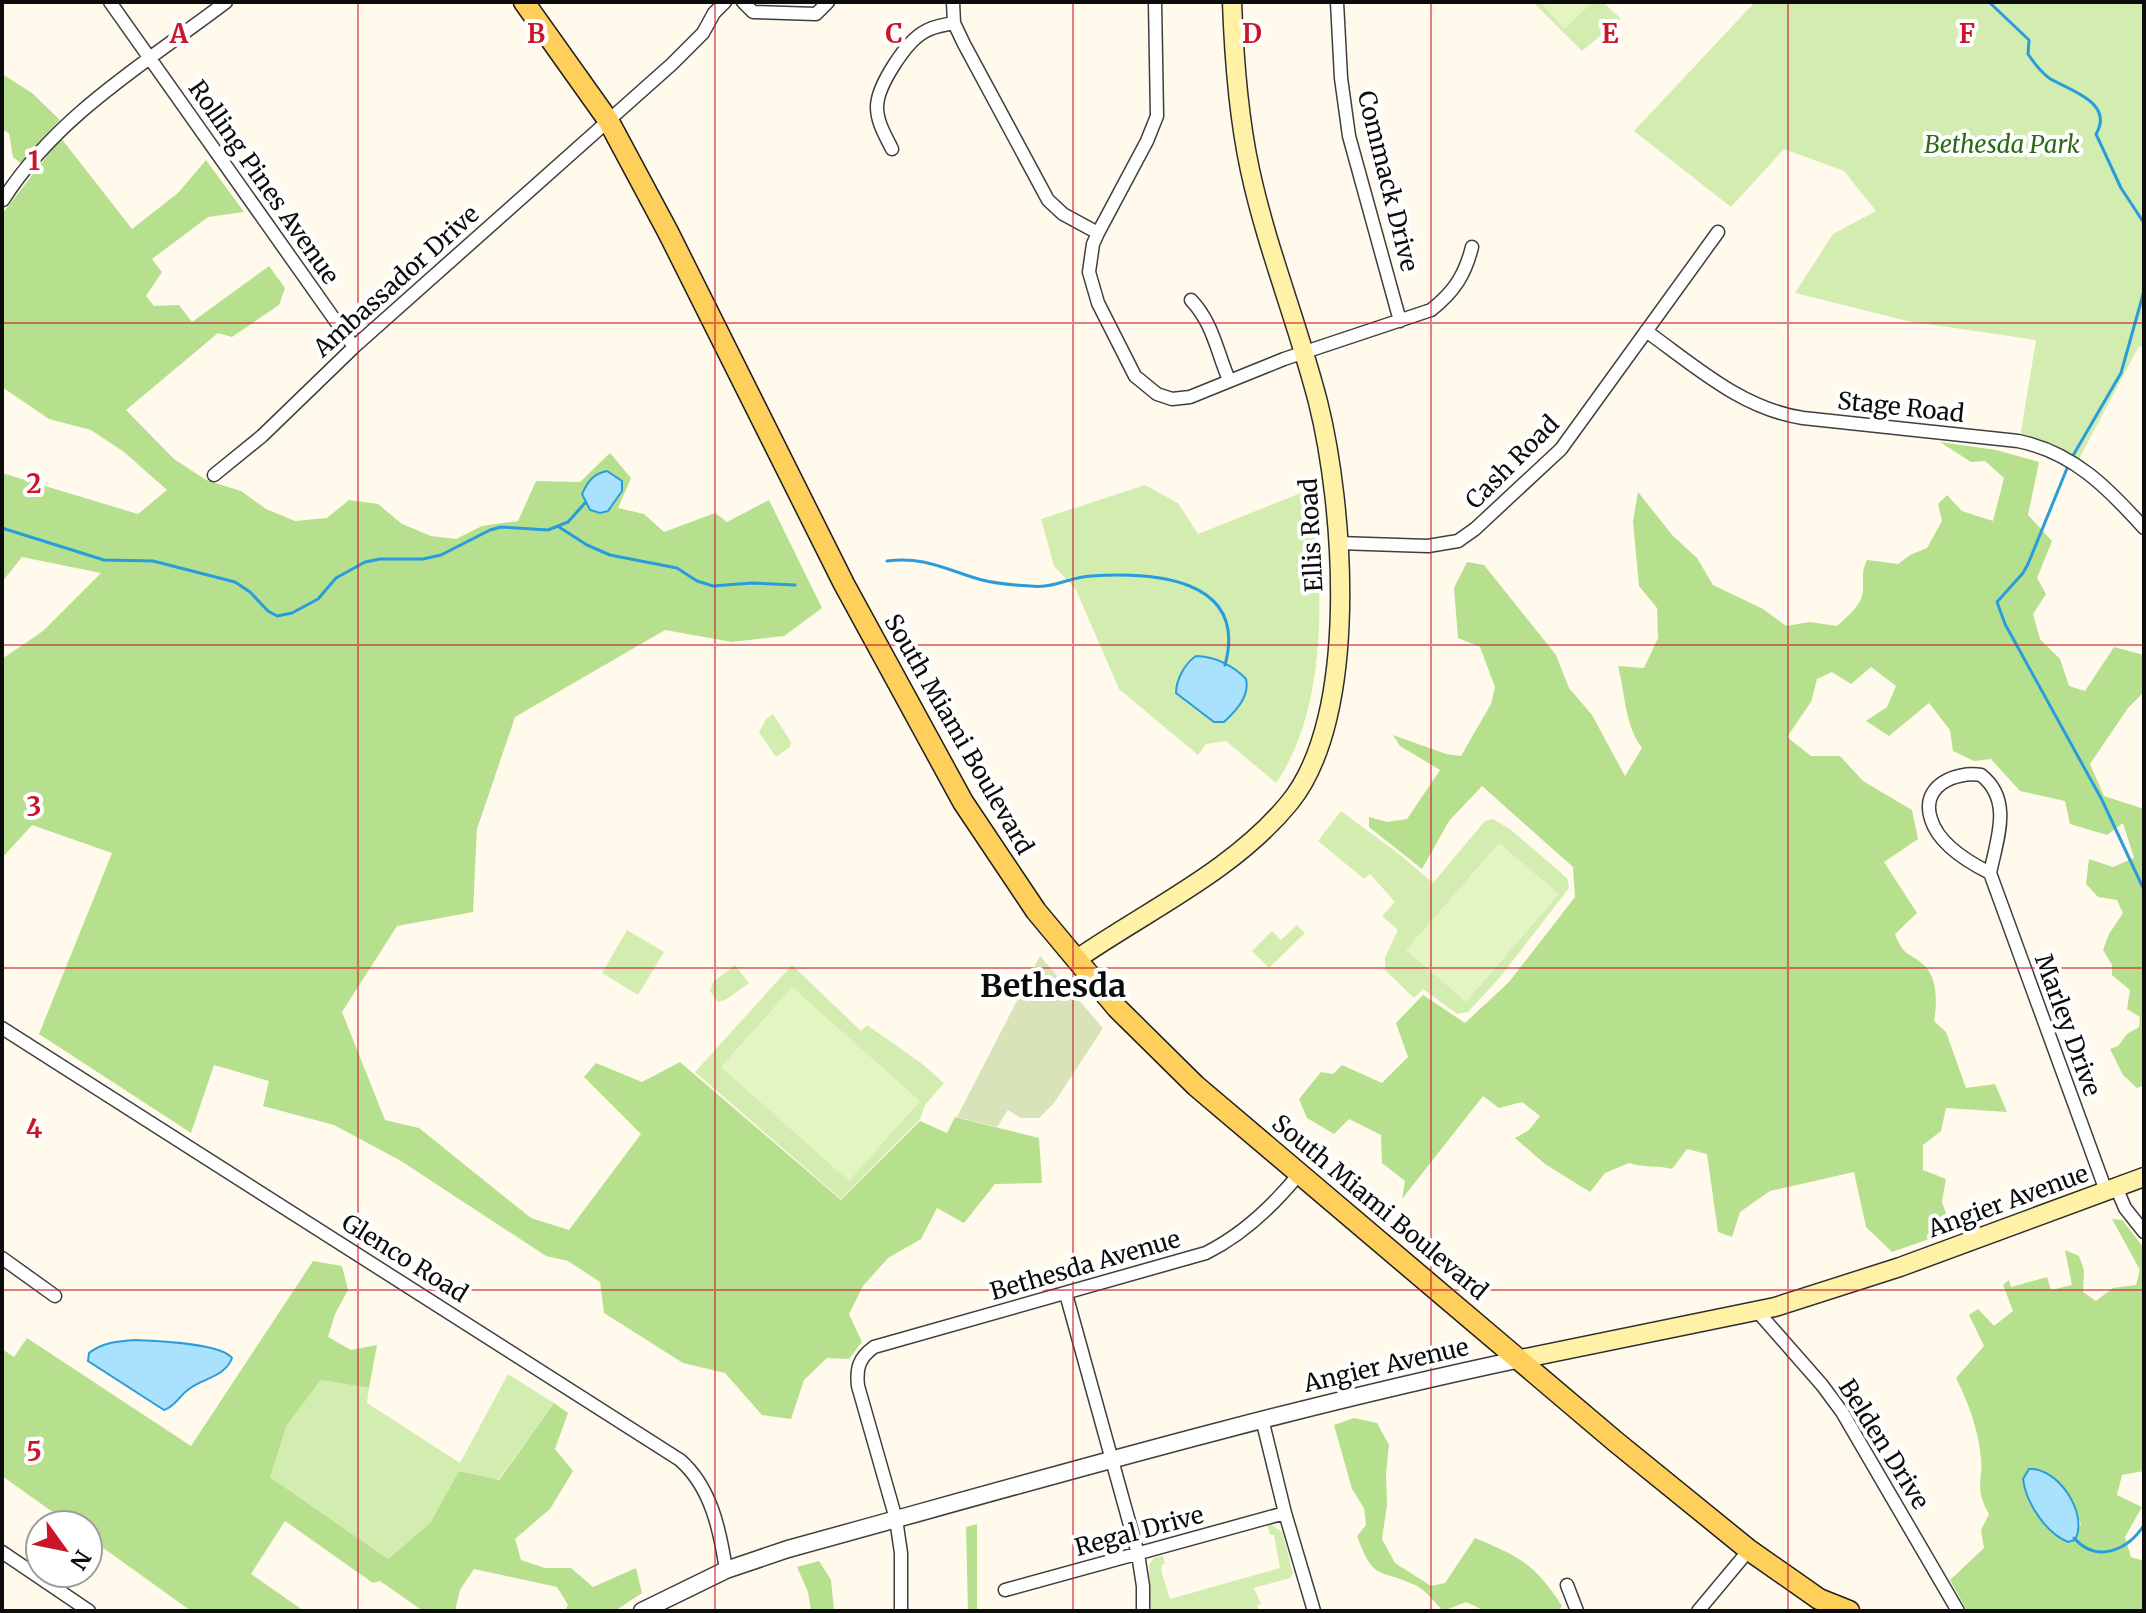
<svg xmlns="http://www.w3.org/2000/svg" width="2146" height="1613" font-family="Merriweather,serif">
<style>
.green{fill:#d3edb1;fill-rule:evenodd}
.forest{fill:#b7e08e;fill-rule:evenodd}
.cemetery{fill:#d8e3ba}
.pitch{fill:#e5f4c3}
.water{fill:#aae1fc;stroke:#299ddb;stroke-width:2}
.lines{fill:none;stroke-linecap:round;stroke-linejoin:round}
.stream{stroke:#299ddb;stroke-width:3}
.minor-casing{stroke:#3f3f3f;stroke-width:15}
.tertiary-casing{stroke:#3f3f3f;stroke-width:19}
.secondary-casing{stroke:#2e2e2e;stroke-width:21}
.primary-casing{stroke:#1d1d1d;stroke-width:23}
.minor{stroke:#fff;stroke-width:12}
.tertiary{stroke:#fff;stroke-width:16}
.secondary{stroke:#fff1a6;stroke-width:18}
.primary{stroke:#ffcf5b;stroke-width:20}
.grid{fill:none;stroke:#ca1628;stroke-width:2;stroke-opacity:0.55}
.labels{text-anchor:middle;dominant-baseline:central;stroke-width:8;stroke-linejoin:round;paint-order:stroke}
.park-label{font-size:24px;font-style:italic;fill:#2c6a16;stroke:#fff}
.street-label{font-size:24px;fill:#0c0c0c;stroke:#fff}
.district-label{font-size:32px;font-weight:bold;fill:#0c0c0c;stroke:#fff}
.grid-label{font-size:26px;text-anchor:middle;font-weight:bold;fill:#ca1628;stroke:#fff;stroke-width:8;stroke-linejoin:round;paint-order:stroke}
</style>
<rect width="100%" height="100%" fill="#fffaeb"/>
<path class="green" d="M1533 2H1603L1621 19 1582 51Z
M1755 2H2144V349L2139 346 2079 459 2049 444 2020 437 2036 340 1907 321 1795 293 1833 234 1876 211 1844 171 1784 149 1731 207 1634 131Z
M1145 485 1178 503 1198 534 1311 489C1323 579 1330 705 1276 783L1226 741 1206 744 1198 755 1119 689 1076 590 1054 566 1041 519ZM1192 658C1216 658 1238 664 1247 687 1240 707 1235 717 1214 722L1176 693 1178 681Z
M773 714 791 742 790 747 776 757 759 732 766 719Z
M1341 811 1399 854 1433 883 1485 821 1493 819 1510 829 1567 878 1569 888 1501 976 1468 1012 1457 1014 1423 989 1414 998 1385 970V957L1398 930 1382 916 1395 902 1370 874 1364 879 1318 841Z
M1297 925 1305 933 1269 968 1252 951 1272 931 1281 940Z
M627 930 664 952 638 995 602 973Z
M735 965 749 983 727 999 718 1002 710 991 713 982Z
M792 965 861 1031 867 1025 921 1063 944 1083 925 1105 920 1119 841 1199 695 1072Z
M508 1374 554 1403 498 1480 459 1471 430 1523 388 1559 270 1477 287 1425 321 1380 369 1388 367 1403 460 1463Z
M1270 1524 1282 1532 1293 1573 1290 1578 1254 1588 1261 1604 1257 1605 1259 1611H1151L1149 1565 1154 1558 1163 1556 1165 1564 1162 1565 1161 1570 1170 1599 1280 1568 1274 1535H1270L1267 1525Z"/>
<path class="forest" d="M2 74 32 93 60 120 41 140 23 165 13 157 9 133 2 130Z
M61 138 132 229 178 193 206 160 244 212 208 217 152 259 162 272 146 296 154 306 179 305 192 322 269 266 285 288 279 305 232 337 218 333 126 410 174 459 206 480 241 491 266 509 295 521 327 518 349 500 378 504 402 524 431 536 456 539 482 526 518 521 536 481 580 482 610 453 631 478 618 508 644 514 664 532 715 513 727 522 769 500 822 608 784 636 732 642 665 630 515 717 477 829 473 912 397 926 342 1012 385 1120 419 1128 531 1218 569 1230 641 1134 584 1077 596 1063 642 1082 680 1062 841 1200 920 1121 947 1133 955 1117 1039 1138 1042 1183 995 1184 964 1223 937 1208 921 1239 888 1258 863 1286 849 1314 862 1342 849 1359 827 1358 804 1380 791 1419 762 1415 725 1373 683 1363 604 1313 600 1282 568 1261 546 1256 401 1161 334 1125 263 1106 269 1081 214 1065 191 1133 39 1034 112 853 32 825 2 858V659L43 631 101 573 22 557 2 582V473L138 514 167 490 124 452 91 430 49 419 2 387V214Z
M1940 442 1996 450 2039 462 2028 515 2052 541 2037 578 2046 594 2033 614 2040 639 2060 659 2069 686 2085 691 2114 647 2144 655V692L2128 708 2090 764 2104 796 2144 809V1085L2137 1088 2123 1075 2110 1049 2118 1046 2127 1034 2139 1027 2140 1017 2127 1009 2130 990 2112 975V965L2103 950 2109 934 2123 913 2117 900 2098 897 2086 884 2089 859 2113 867 2134 858 2123 823 2107 835 2070 824 2065 801 2020 791 1991 759 1974 761 1953 751 1950 730 1929 703 1889 736 1866 721 1887 707 1896 686 1871 667 1851 684 1832 672 1817 679 1811 702 1787 737 1811 756H1840L1863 781 1912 810 1918 839 1884 862 1917 913 1895 934C1904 958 1909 951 1925 966 1938 980 1937 1004 1934 1021L1946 1032 1966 1088 1995 1084 2007 1112 1946 1108 1941 1131 1923 1145V1170L1946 1179 1942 1202 1952 1231 1892 1252 1866 1227 1854 1172 1770 1191 1740 1212 1732 1237 1718 1232 1707 1154 1687 1149 1672 1169C1656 1165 1644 1168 1629 1163L1605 1173 1590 1192 1545 1164 1515 1138 1529 1130 1540 1116 1522 1102 1499 1108 1483 1096 1402 1199 1405 1181 1382 1163 1381 1135 1349 1119 1334 1134 1307 1118 1299 1099 1321 1072 1333 1074 1342 1065 1382 1083 1408 1057 1396 1023 1423 995 1465 1023 1509 982 1575 897 1573 867 1482 786 1449 821 1422 869 1369 827V817L1387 822 1407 819 1440 770 1400 746 1393 735 1446 754 1461 756 1491 704 1495 687 1480 647 1458 638 1454 588 1467 562 1484 565 1556 655 1569 688 1592 715 1625 776 1642 748C1625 726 1625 693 1618 666L1644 668 1658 638 1657 608 1639 586 1633 521 1638 492 1673 536 1697 558 1713 585 1763 609 1786 626 1810 622 1837 626C1849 615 1864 604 1863 587 1863 575 1862 571 1867 560L1898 564 1910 555 1927 548 1942 521 1938 504 1947 495 1962 511 1993 521 2004 478 1985 461 1971 462Z
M2112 1219 2122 1220 2144 1248V1471L2122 1475 2117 1495 2142 1507 2125 1537 2131 1557 2144 1561V1611H1967L1950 1580 1984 1548 1981 1530 1989 1514C1974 1487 1983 1486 1981 1458 1978 1429 1969 1404 1956 1378L1984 1346 1969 1315 1978 1309 1994 1326 2013 1311 2003 1285 2009 1280 2011 1287 2047 1277 2051 1290 2072 1285 2065 1250 2079 1256 2084 1270 2083 1292 2096 1301 2113 1288 2136 1285 2140 1270ZM2025 1490 2074 1504 2081 1525 2068 1542C2049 1534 2033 1509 2025 1490Z
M313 1261 342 1266 348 1290 335 1314 328 1337 351 1350 377 1345 369 1388 321 1380 287 1425 270 1477 388 1559 430 1523 459 1471 499 1480 554 1403 568 1413 555 1449 573 1471 550 1509 515 1539 521 1560 545 1568H571L593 1587 636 1568 642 1593 615 1611H565L568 1605 557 1587 474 1569 460 1590 455 1611H423L380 1581 373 1583 285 1521 251 1574 304 1611H191L88 1537V1525H71L2 1476V1349L14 1357 27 1338 191 1446Z
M1354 1418 1377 1423 1389 1445 1386 1474 1387 1505 1382 1539 1395 1563 1431 1586 1445 1583 1475 1538C1521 1557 1535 1565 1562 1606L1559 1611H1485L1466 1602 1443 1611C1435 1603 1426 1590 1415 1585 1378 1568 1374 1582 1357 1536L1366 1525 1364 1508 1352 1489 1334 1425Z
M977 1524V1611H968L966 1527Z
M819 1561 831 1580 834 1611H811L808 1592 797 1567Z"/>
<path class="cemetery" d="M1040 956 1103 1028 1054 1103 1039 1118H1021L1008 1110 997 1127 957 1117Z"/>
<path class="pitch" d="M1540 2H1593L1564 29Z
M1499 843 1559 894 1466 1002 1406 950Z
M792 987 920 1101 849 1181 721 1067Z"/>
<path class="water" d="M607 471 622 481V491L608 511 600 513 590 510 582 494C588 481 593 474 607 471Z
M1196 656C1214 656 1234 666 1246 679 1250 696 1236 711 1224 722H1214L1176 693C1176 680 1185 663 1196 656Z
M136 1340C156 1341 221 1343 232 1358 225 1377 203 1378 189 1389 179 1396 175 1407 164 1410L88 1361 89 1353C103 1342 119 1341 136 1340Z
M2029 1469C2058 1467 2089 1514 2075 1540L2068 1542C2046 1533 2026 1503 2023 1479Z"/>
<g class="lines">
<path class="stream" d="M1989 2 2029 40 2028 54C2034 63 2040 71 2049 78 2068 90 2115 102 2096 134L2121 188 2144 223
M2071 459 2121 373 2144 291
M2068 466 2028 564 2023 573 1997 602 2005 624 2102 800 2144 890
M559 527 587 545 610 555 677 568 697 581 713 586 752 583 795 585
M2 528 104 560 153 561 235 582 250 592 268 611 277 616 292 613 318 599 336 578 365 562 380 559H423L441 555 490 530 501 527 548 530 568 522 585 503
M887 561C925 556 946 570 982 580 997 584 1015 585 1030 586 1052 589 1070 577 1091 576 1151 572 1249 577 1225 665
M2074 1538C2097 1564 2128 1550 2144 1525"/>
<defs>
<path id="minor" d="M110 2 354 347
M743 2 753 12 816 14 828 2
M953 2 954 23 964 44 1048 200 1063 214 1098 233
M1155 2 1157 116 1147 141 1098 233 1093 244 1089 272 1098 303 1135 376 1157 394 1172 399 1190 397 1284 359 1431 310C1454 292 1465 275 1472 247
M1337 2 1341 78 1349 136 1400 321
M892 149C885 135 877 122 877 107 877 86 906 42 924 32 933 26 944 25 954 23
M3 200C57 115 147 62 226 2
M1191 300C1213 323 1217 352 1229 380
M1646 331C1695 366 1742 409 1803 418L2018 441C2073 452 2108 488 2144 528
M214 475 262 436 354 347 672 64 703 33 714 13 725 2
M1338 543 1428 546 1458 541 1475 529 1561 449 1718 232
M1990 873C1968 862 1938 843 1931 819 1920 786 1955 771 1981 775 2013 800 1997 839 1990 873L2106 1191
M2 1028 680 1460C711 1487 720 1530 726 1570
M2116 1187 2125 1208 2144 1232
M2 1258 55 1296
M1066 1294 1138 1554 1143 1586V1611
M1757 1311 1822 1385 1842 1412 1958 1611
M1262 1419 1285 1513 1314 1611
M2 1552 89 1611
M1567 1585 1577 1611
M1005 1590 1285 1513
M901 1611V1553L896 1519 858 1386C856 1368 859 1358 874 1347L1206 1253C1244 1234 1273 1206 1299 1174
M1698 1611 1749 1550"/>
<path id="tertiary" d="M642 1611 726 1570 788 1549C1032 1482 1274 1411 1521 1359"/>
<path id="secondary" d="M1077 959C1148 910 1235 870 1290 802 1360 715 1344 506 1318 402 1298 324 1267 249 1250 170 1238 115 1234 58 1232 2
M1521 1359 1775 1307 1900 1267 2144 1177"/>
<path id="primary" d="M524 2 608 120 668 232 844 584 963 802 1036 911 1117 1008 1196 1086 1616 1442 1749 1550 1819 1599 1849 1611"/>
</defs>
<use href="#minor" class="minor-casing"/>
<use href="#tertiary" class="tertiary-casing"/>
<use href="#secondary" class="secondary-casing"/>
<use href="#primary" class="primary-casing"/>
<use href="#minor" class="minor"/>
<use href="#tertiary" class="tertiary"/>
<use href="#secondary" class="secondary"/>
<use href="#primary" class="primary"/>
</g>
<path class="grid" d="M358 2V1611M715 2V1611M1073 2V1611M1431 2V1611M1788 2V1611M2 323H2144M2 645H2144M2 968H2144M2 1290H2144"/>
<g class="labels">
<g class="park-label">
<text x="2002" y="144">Bethesda Park</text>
</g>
<g class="street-label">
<text transform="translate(1388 181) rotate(76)">Commack Drive</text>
<text transform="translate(264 182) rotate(55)">Rolling Pines Avenue</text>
<text transform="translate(396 281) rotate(-42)">Ambassador Drive</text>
<text transform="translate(1901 407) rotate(6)">Stage Road</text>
<text transform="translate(1512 462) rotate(-45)">Cash Road</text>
<text transform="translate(1311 535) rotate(-93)">Ellis Road</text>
<text transform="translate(959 734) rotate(60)">South Miami Boulevard</text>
<text transform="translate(2068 1025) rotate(70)">Marley Drive</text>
<text transform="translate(2008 1201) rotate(-20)">Angier Avenue</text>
<text transform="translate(1380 1207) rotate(40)">South Miami Boulevard</text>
<text transform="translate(405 1258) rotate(32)">Glenco Road</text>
<text transform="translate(1085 1265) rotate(-16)">Bethesda Avenue</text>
<text transform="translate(1386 1365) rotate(-13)">Angier Avenue</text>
<text transform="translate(1884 1444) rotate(58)">Belden Drive</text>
<text transform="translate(1139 1531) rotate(-15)">Regal Drive</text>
</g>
<g class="district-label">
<text x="1053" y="986">Bethesda</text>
</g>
</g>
<g class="grid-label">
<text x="179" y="43">A</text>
<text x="536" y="43">B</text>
<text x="894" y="43">C</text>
<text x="1252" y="43">D</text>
<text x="1610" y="43">E</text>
<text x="1967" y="43">F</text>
<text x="34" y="170">1</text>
<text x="34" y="493">2</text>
<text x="34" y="816">3</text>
<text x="34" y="1138">4</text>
<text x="34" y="1461">5</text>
</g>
<rect width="2146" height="1613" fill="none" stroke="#0c0c0c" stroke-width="8"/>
<g transform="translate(64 1549) rotate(123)"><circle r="38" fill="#ffffff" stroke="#9e9e9e" stroke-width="2"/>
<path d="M0-6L14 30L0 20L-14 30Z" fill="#ca1628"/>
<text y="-12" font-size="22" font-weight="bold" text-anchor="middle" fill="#0c0c0c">N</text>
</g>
</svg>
